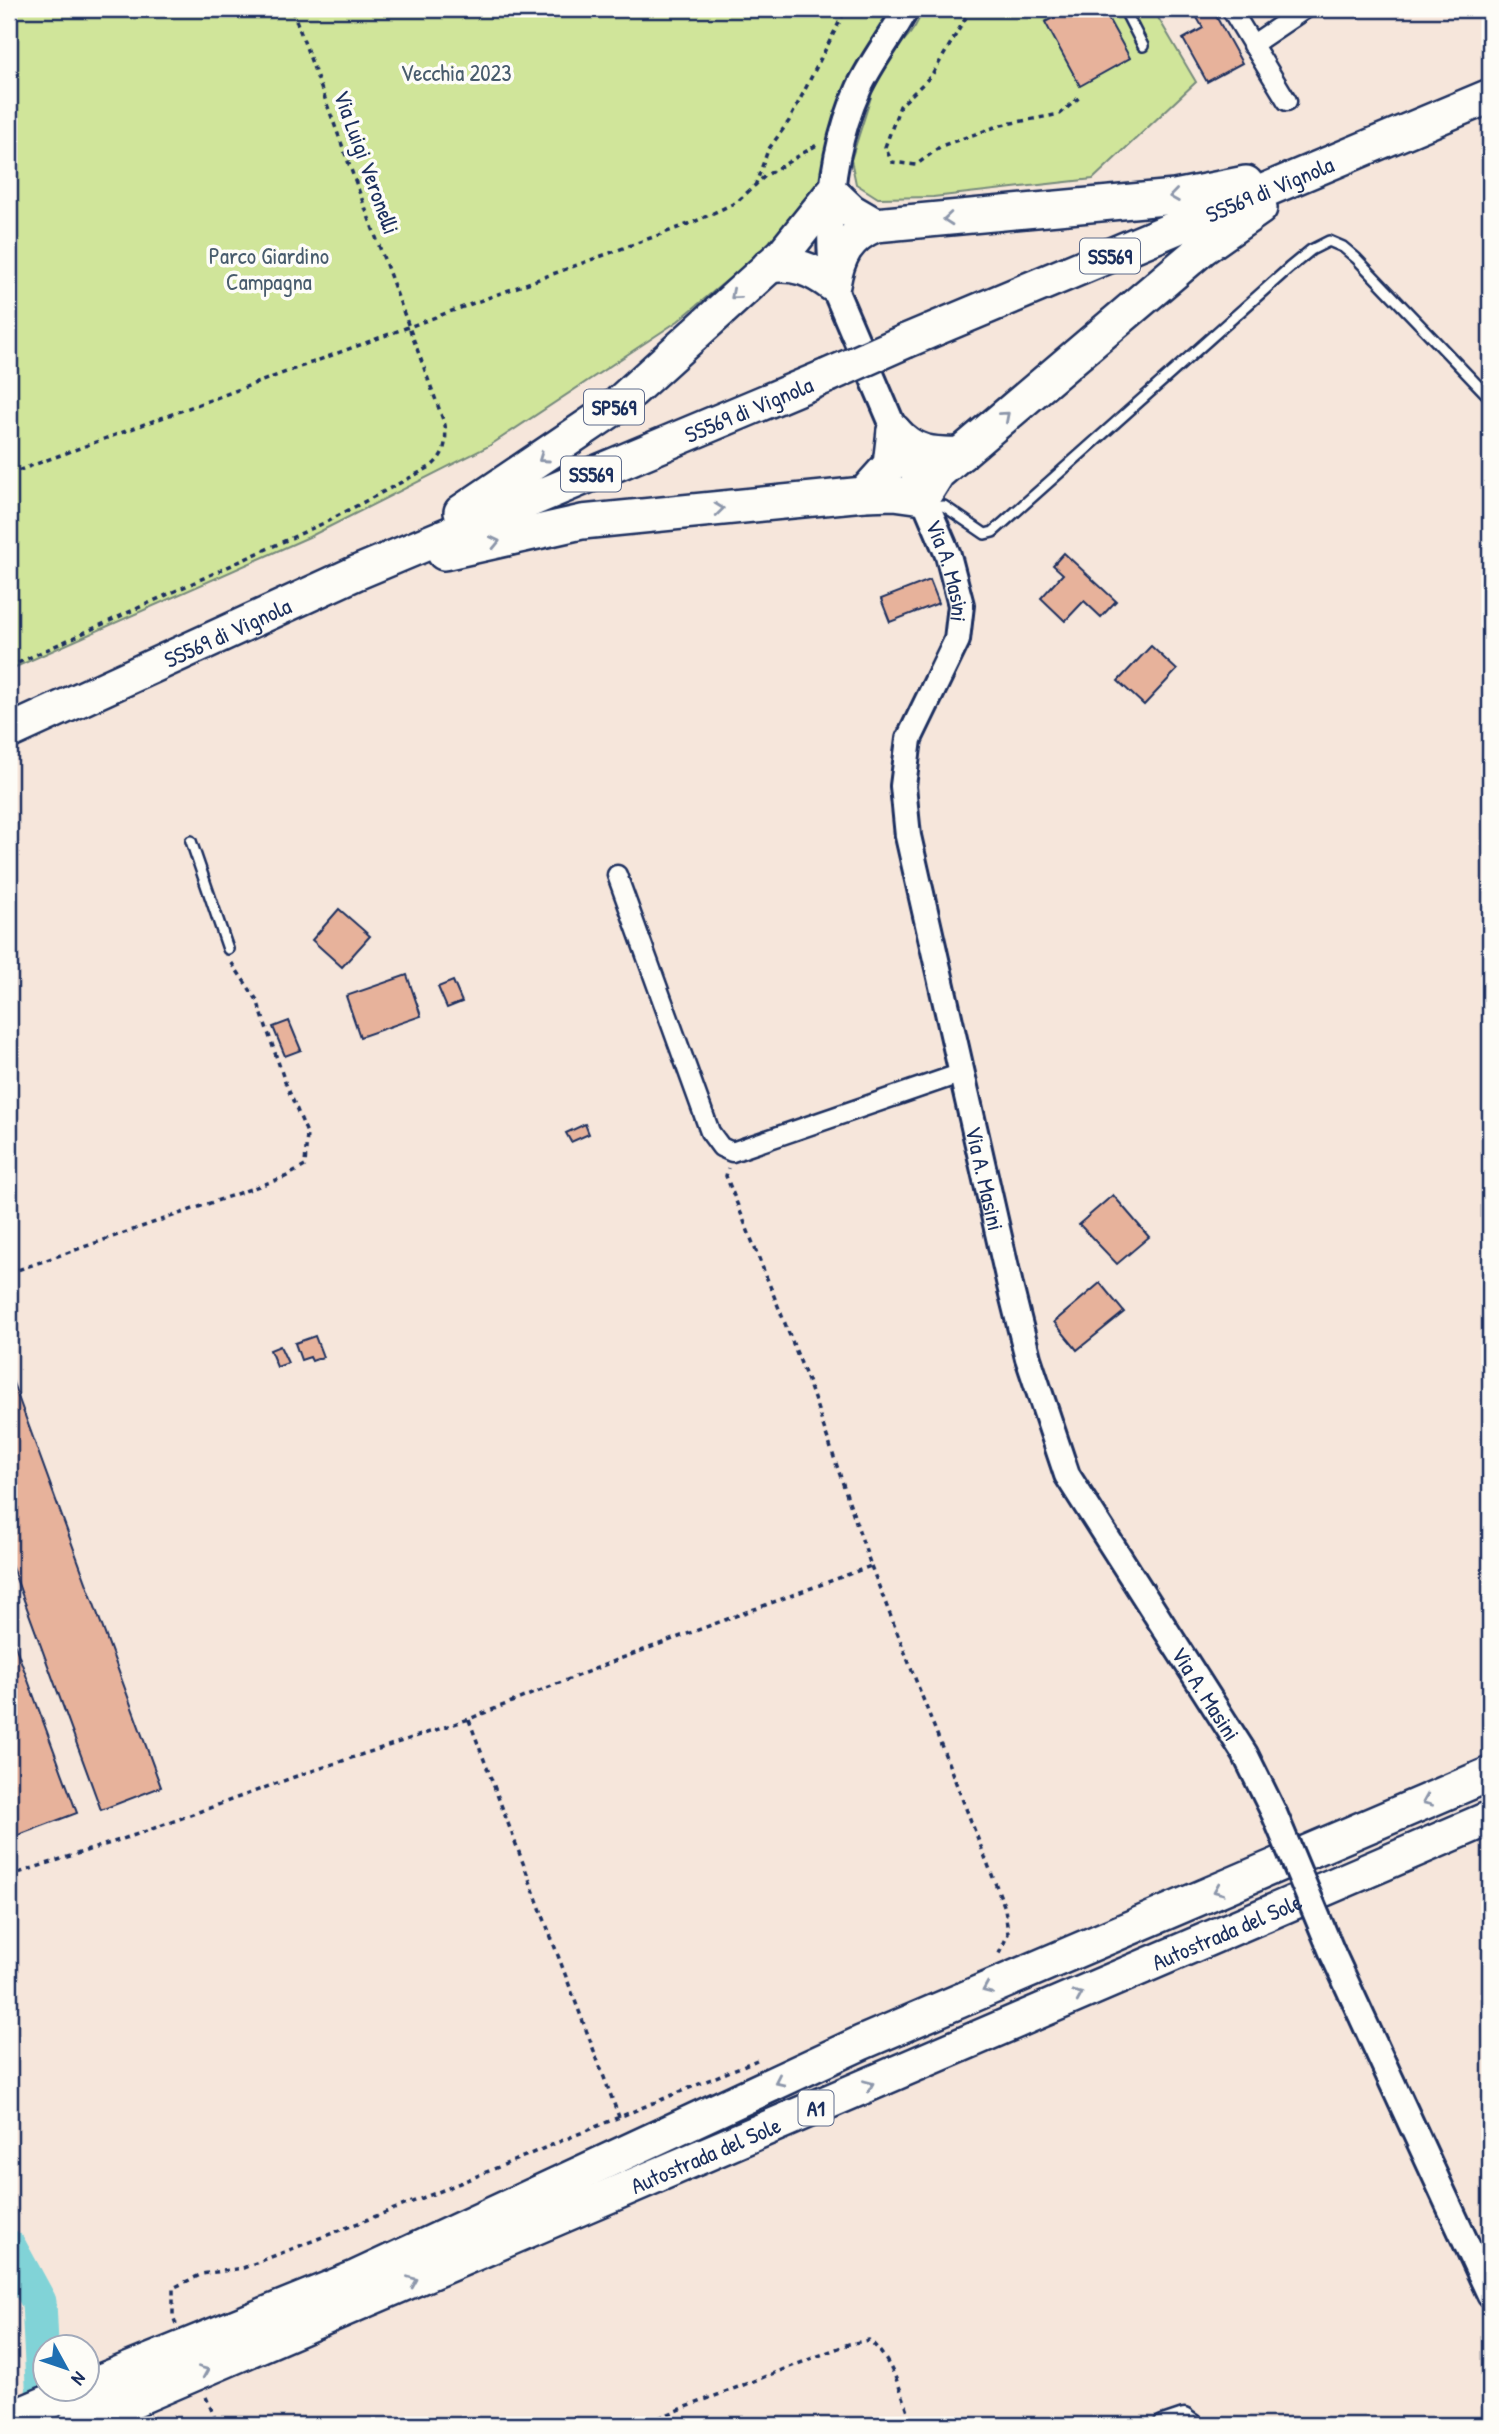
<svg xmlns="http://www.w3.org/2000/svg" width="1499" height="2434" font-family="'Patrick Hand',sans-serif">
<style>
.green{fill:#d0e59a;stroke:#768a7c;stroke-width:2}
.lines{fill:none;stroke-linecap:round;stroke-linejoin:round}
.river{stroke:#81d3d7;stroke-width:35}
.building{fill:#e7b29b;stroke:#1b2f5e;stroke-width:2}
.lane-casing{stroke:#1b2f5e;stroke-width:14}
.street-casing{stroke:#1b2f5e;stroke-width:23}
.secondary-casing{stroke:#1b2f5e;stroke-width:30}
.highway-casing{stroke:#1b2f5e;stroke-width:38}
.path{stroke:#1b2f5e;stroke-width:3.5;stroke-dasharray:5 5;stroke-linecap:butt}
.lane{stroke:#fdfcf7;stroke-width:9}
.street{stroke:#fdfcf7;stroke-width:18}
.secondary{stroke:#fdfcf7;stroke-width:24}
.highway{stroke:#fdfcf7;stroke-width:33}
.secondary-bridge-casing{stroke:#1b2f5e;stroke-width:30;stroke-linecap:butt}
.highway-bridge-casing{stroke:#1b2f5e;stroke-width:38;stroke-linecap:butt}
.secondary-bridge{stroke:#fdfcf7;stroke-width:24}
.highway-bridge{stroke:#fdfcf7;stroke-width:33}
.oneway{stroke:#8c96aa}
.labels{text-anchor:middle;dominant-baseline:central;stroke-width:7;stroke-linejoin:round;paint-order:stroke}
.shield{fill:#fdfcf7;stroke:#5f6c8c;stroke-width:2}
.shield-label{font-size:21px;font-weight:bold;fill:#1b2f5e}
.park-label{font-size:23px;fill:#485c6d;stroke:#fdfcf7}
.street-label{font-size:23px;fill:#1b2f5e;stroke:#fdfcf7}
</style>
<rect width="100%" height="100%" fill="#f6e6db"/>
<filter id="ink" filterUnits="userSpaceOnUse"><feTurbulence type="fractalNoise" baseFrequency=".0143" numOctaves="2"/><feDisplacementMap in="SourceGraphic" scale="14" xChannelSelector="R" yChannelSelector="G"/><feConvolveMatrix kernelMatrix="1 2 1 2 8 2 1 2 1" color-interpolation-filters="sRGB"/></filter>
<g filter="url(#ink)">
<path class="green" d="M9 9H888L861 92 839 187 678 321 489 446 309 537 9 670Z
M923 9H1153L1196 82 1093 179 933 197 878 198 856 184 851 160 871 97 874 62C899 47 914 36 923 9Z"/>
<g class="lines">
<path class="river" d="M9 2247 39 2302 45 2425"/>
</g>
<path class="building" d="M1070 9H1103L1130 58 1080 86 1045 22Z
M1192 9H1212L1242 63 1207 82 1183 39 1203 28Z
M1064 553 1116 601 1101 617 1084 601 1065 621 1041 598 1063 574 1053 565Z
M930 580 939 603 890 622 881 599Z
M1151 646 1177 670 1144 705 1118 681Z
M339 909 370 936 342 967 312 940Z
M407 975 421 1016 360 1037 346 996Z
M453 981 462 1002 447 1008 438 987Z
M289 1021 301 1050 285 1056 273 1027Z
M585 1124 589 1134 571 1142 566 1133Z
M1113 1195 1149 1237 1117 1264 1079 1224Z
M1100 1283 1124 1312 1077 1350 1054 1322Z
M315 1336 323 1357 312 1361 310 1357 301 1360 295 1343Z
M280 1346 288 1363 277 1367 270 1350Z
M9 1372 161 1787 101 1810 9 1559Z
M9 1629 77 1813 16 1836 9 1815Z"/>
<g class="lines">
<defs>
<path id="lane" d="M1124 9 1143 46
M928 507 944 506 985 534 993 532 1289 268 1311 250 1329 241 1343 247 1356 258 1490 398
M191 841 228 949"/>
<path id="street" d="M1231 9 1287 101
M1252 45 1305 9
M617 875 710 1132 721 1147 732 1152 962 1073
M1163 2425 1184 2418 1194 2425"/>
<g id="secondary">
<path id="s1" d="M906 9C892 36 872 60 859 88 831 150 826 219 833 285L948 555 961 605 957 640 909 739 903 786 908 836 1011 1290 1028 1358 1067 1475 1245 1754 1274 1813"/>
<path d="M1332 1952 1490 2295"/>
</g>
<g id="highway">
<path d="M769 266C795 262 813 270 833 285 838 256 847 237 875 225L1175 197 1246 183"/>
<path id="s2" d="M906 341 1490 96"/>
<path d="M894 431C914 454 933 455 961 454"/>
<path d="M864 494 894 493 923 497 938 473 1203 248 1260 208"/>
<path d="M461 512 610 411 783 254 832 193 851 211 875 225"/>
<path d="M444 553 582 522 864 494 890 465 894 431"/>
<path id="s3" d="M9 732 356 573 827 376"/>
<path d="M88 2386 357 2277 861 2043 1490 1774"/>
<path d="M9 2419 82 2388"/>
<path id="s4" d="M75 2425 1490 1818"/>
</g>
</defs>
<use href="#lane" class="lane-casing"/>
<use href="#street" class="street-casing"/>
<use href="#secondary" class="secondary-casing"/>
<use href="#highway" class="highway-casing"/>
<path class="path" d="M971 9 932 75 900 106 885 147 892 162 916 165 941 146 1001 125 1060 114 1082 95
M755 186 768 150 789 121 846 9
M9 474 694 222 737 202 765 176 820 143
M9 667 326 522 430 467C445 456 447 442 445 425L292 9
M9 1273 285 1177 305 1166 307 1133 285 1082 257 1000 231 962
M871 1566 1005 1908 1008 1934 998 1956
M469 1720 619 2117
M9 1876 141 1833 294 1777 469 1719 622 1658 871 1566 808 1381 726 1176 728 1168
M176 2324 173 2316V2288L202 2274 243 2268 443 2190 757 2060
M206 2397 218 2425
M640 2425 849 2344 869 2340C894 2362 902 2395 913 2425"/>
<use href="#lane" class="lane"/>
<use href="#street" class="street"/>
<use href="#secondary" class="secondary"/>
<use href="#highway" class="highway"/>
<defs>
<path id="secondary-bridge" d="M1274 1813 1332 1952"/>
<path id="highway-bridge" d="M827 376 906 341"/>
</defs>
<use href="#secondary-bridge" class="secondary-bridge-casing"/>
<use href="#highway-bridge" class="highway-bridge-casing"/>
<use href="#secondary-bridge" class="secondary-bridge"/>
<use href="#highway-bridge" class="highway-bridge"/>
</g>
<defs><path id="oneway-chevron" d="M-2-3.5L2.5 0L-2 3.5" fill="none" stroke-width="1.6" stroke-linecap="round" stroke-linejoin="round" transform="scale(1.75)"/></defs>
<g class="oneway">
<use href="#oneway-chevron" transform="translate(1174 196) rotate(172)"/>
<use href="#oneway-chevron" transform="translate(948 219) rotate(175)"/>
<use href="#oneway-chevron" transform="translate(735 295) rotate(139)"/>
<use href="#oneway-chevron" transform="translate(1005 416) rotate(-41)"/>
<use href="#oneway-chevron" transform="translate(543 458) rotate(145)"/>
<use href="#oneway-chevron" transform="translate(719 509) rotate(-6)"/>
<use href="#oneway-chevron" transform="translate(495 542) rotate(-13)"/>
<use href="#oneway-chevron" transform="translate(1427 1801) rotate(157)"/>
<use href="#oneway-chevron" transform="translate(1218 1890) rotate(157)"/>
<use href="#oneway-chevron" transform="translate(987 1989) rotate(157)"/>
<use href="#oneway-chevron" transform="translate(1078 1995) rotate(-23)"/>
<use href="#oneway-chevron" transform="translate(779 2081) rotate(155)"/>
<use href="#oneway-chevron" transform="translate(869 2085) rotate(-23)"/>
<use href="#oneway-chevron" transform="translate(413 2281) rotate(-23)"/>
<use href="#oneway-chevron" transform="translate(204 2371) rotate(-23)"/>
</g>
</g>
<g class="labels">
<g class="shield">
<rect x="1080" y="238.5" width="60" height="35" rx="5"/>
<rect x="584" y="389.5" width="60" height="35" rx="5"/>
<rect x="561" y="456.5" width="60" height="35" rx="5"/>
<rect x="798.5" y="2090.5" width="35" height="35" rx="5"/>
</g>
<g class="shield-label">
<text x="1110" y="256">SS569</text>
<text x="614" y="407">SP569</text>
<text x="591" y="474">SS569</text>
<text x="816" y="2108">A1</text>
</g>
<g class="park-label">
<text x="456" y="72">Vecchia 2023</text>
<text x="269" y="255">Parco Giardino<tspan x="269" dy="26">Campagna</tspan></text>
</g>
<g class="street-label">
<text transform="translate(367 162) rotate(70)">Via Luigi Veronelli</text>
<text stroke="none"><textPath href="#s2" startOffset="394">SS569 di Vignola</textPath></text>
<text stroke="none"><textPath href="#s3" startOffset="807">SS569 di Vignola</textPath></text>
<text stroke="none"><textPath href="#s1" startOffset="602">Via A. Masini</textPath></text>
<text stroke="none"><textPath href="#s3" startOffset="240">SS569 di Vignola</textPath></text>
<text stroke="none"><textPath href="#s1" startOffset="1232">Via A. Masini</textPath></text>
<text stroke="none"><textPath href="#s1" startOffset="1799">Via A. Masini</textPath></text>
<text stroke="none"><textPath href="#s4" startOffset="1253">Autostrada del Sole</textPath></text>
<text stroke="none"><textPath href="#s4" startOffset="686">Autostrada del Sole</textPath></text>
</g>
</g>
<rect width="1499" height="2434" fill="none" stroke="#fdfcf7" stroke-width="35"/>
<rect x="18" y="18" width="1464" height="2399" fill="none" stroke="#1b2f5e" stroke-width="2.5" filter="url(#ink)"/>
<g transform="translate(66 2368) rotate(130)"><circle r="33" fill="#fdfcf7" stroke="#a3aaba" stroke-width="2"/>
<path d="M0-5L12 26L0 18L-12 26Z" fill="#1f6fb2"/>
<text y="-10" font-size="19" font-weight="bold" text-anchor="middle" fill="#1b2f5e">N</text>
</g>
</svg>
